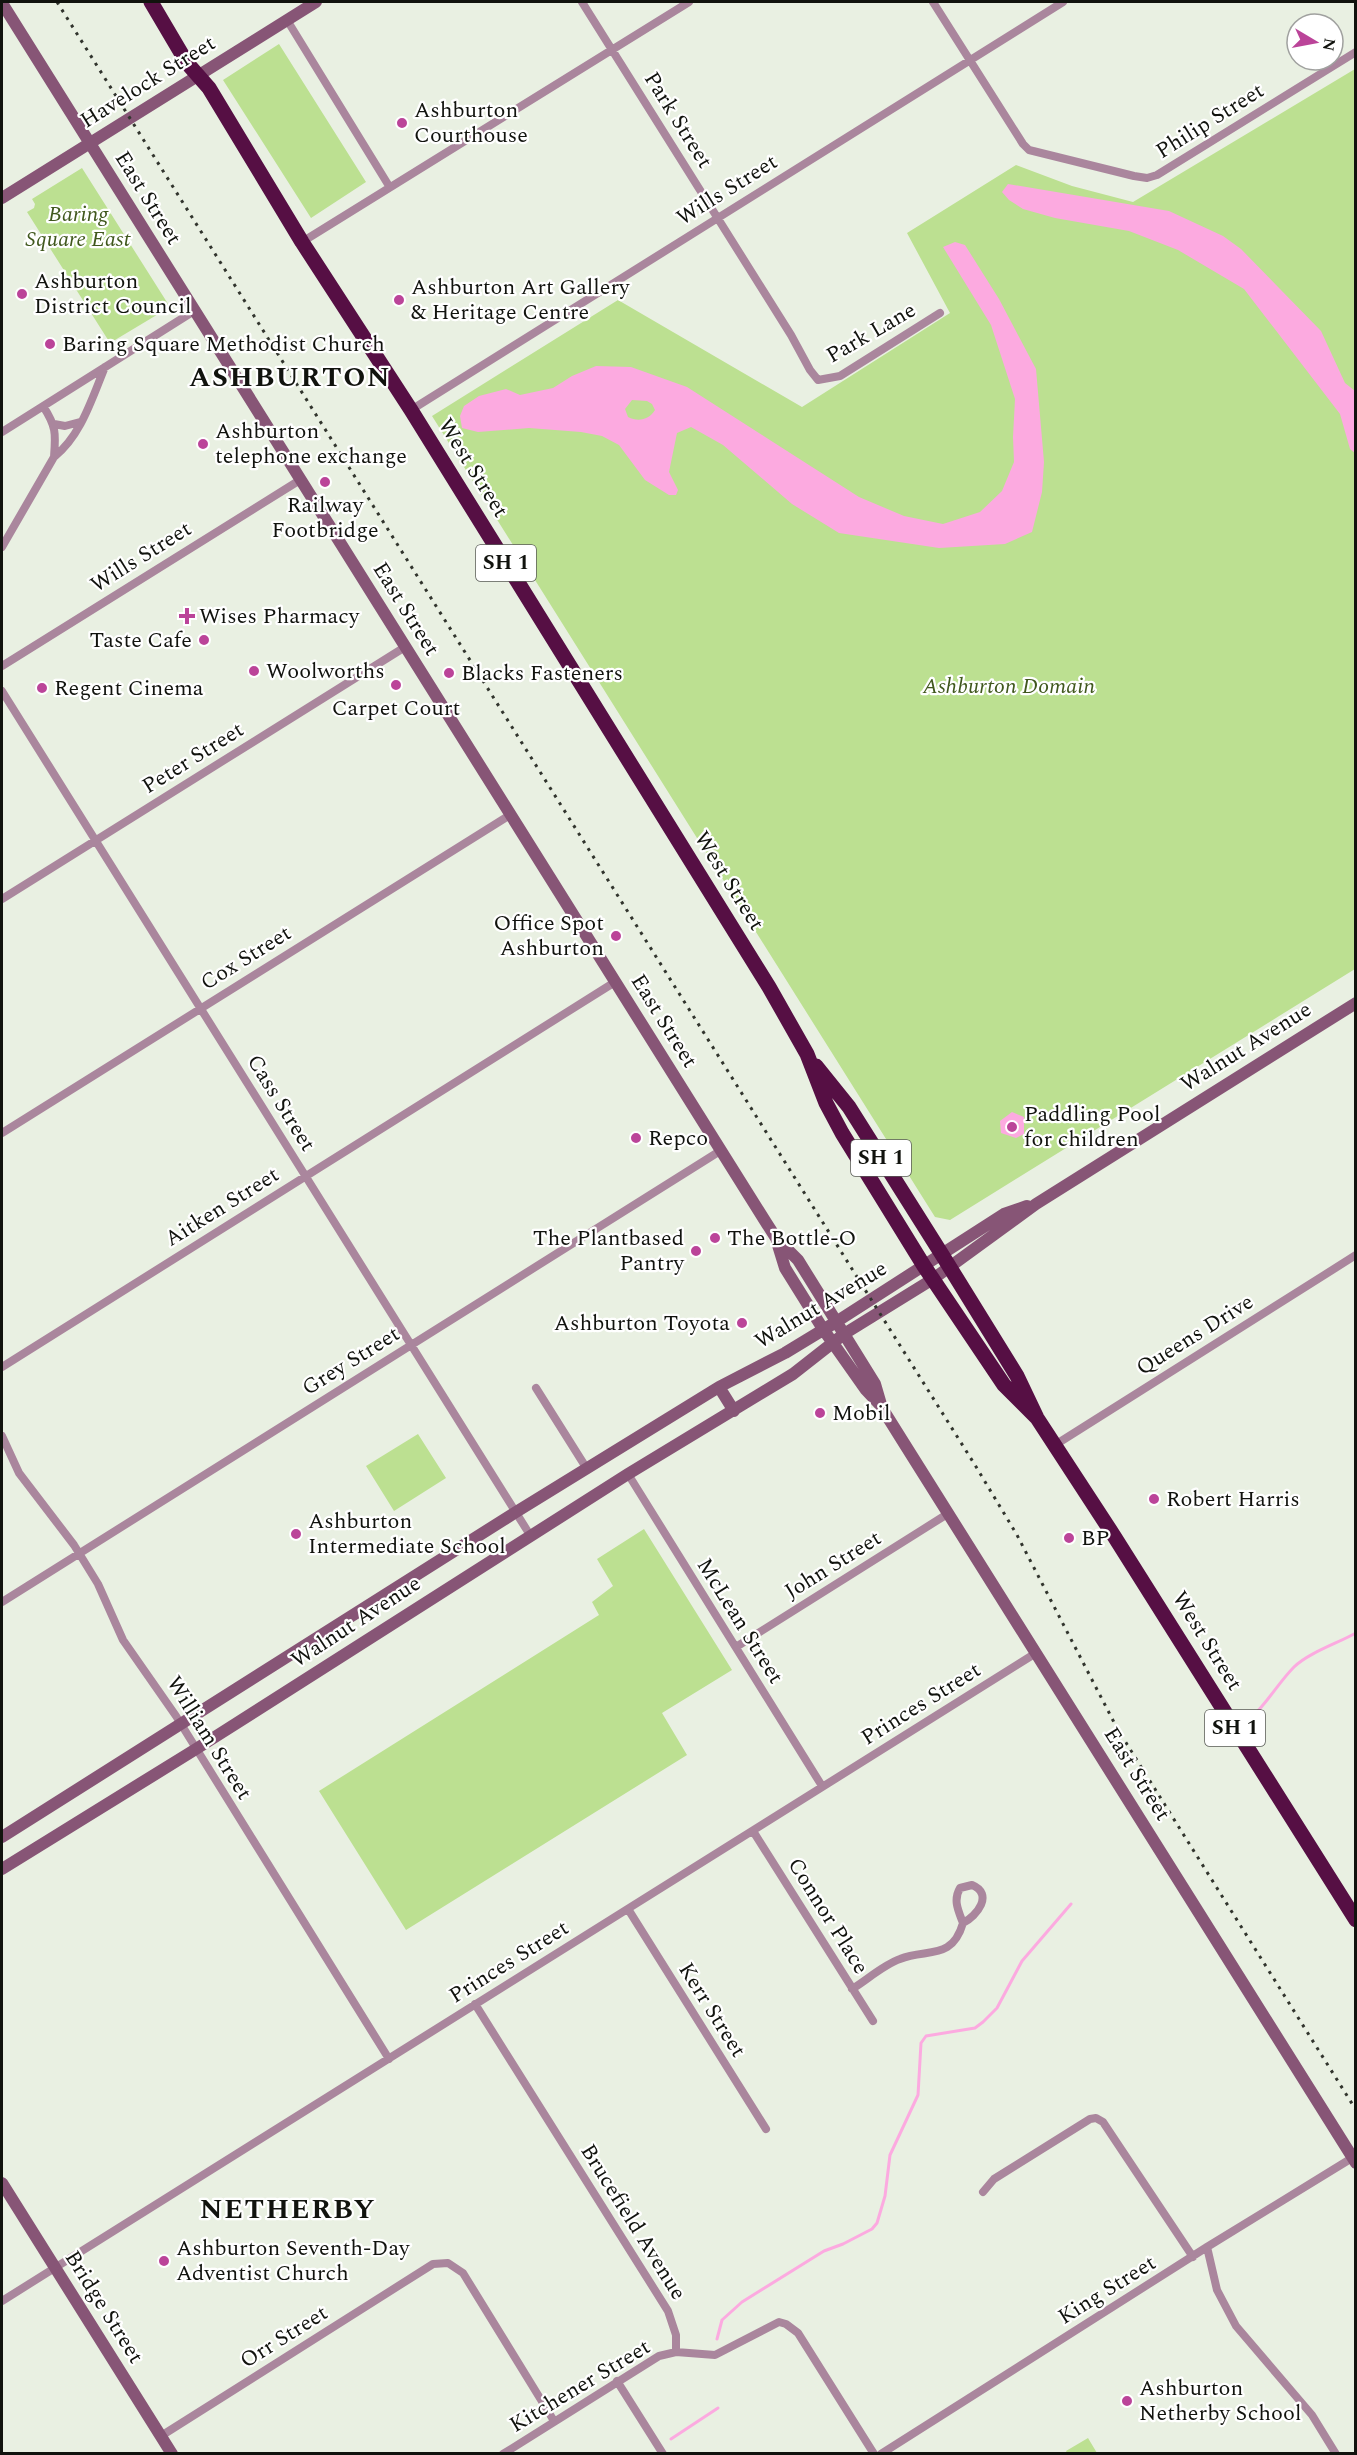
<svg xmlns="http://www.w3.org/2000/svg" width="1357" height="2455" font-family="Spectral,serif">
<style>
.green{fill:#bce091}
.water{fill:#fcaae0;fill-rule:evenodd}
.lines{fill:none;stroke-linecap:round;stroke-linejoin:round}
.stream{stroke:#fcaae0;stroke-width:3}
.street{stroke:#aa869d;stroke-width:8}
.secondary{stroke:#875576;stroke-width:12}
.highway{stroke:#560f44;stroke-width:15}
.rail{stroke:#31342d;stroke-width:3;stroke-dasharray:3 6;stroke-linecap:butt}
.poi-dot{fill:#b49;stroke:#fff;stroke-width:2}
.labels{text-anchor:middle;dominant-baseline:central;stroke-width:4.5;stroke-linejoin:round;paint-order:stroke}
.shield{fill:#fff;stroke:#585a56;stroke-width:1.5}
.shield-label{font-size:21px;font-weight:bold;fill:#11130e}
.street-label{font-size:22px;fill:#11130e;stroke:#fff}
.poi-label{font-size:22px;fill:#11130e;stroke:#fff;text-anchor:start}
.park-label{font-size:22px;font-style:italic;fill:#40581d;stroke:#fff}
.district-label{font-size:28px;font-weight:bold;letter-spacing:1.5px;fill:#11130e;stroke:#fff}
</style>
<rect width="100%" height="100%" fill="#e9f0e2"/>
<path class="green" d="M279 44 366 182 311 218 223 80Z
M1355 69V969L950 1220 935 1217 432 416 618 300 802 407 950 313 907 233 1016 165 1072 186 1133 202Z
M82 168 170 307 110 343 27 212 34 208 35 204 32 199Z
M418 1434 446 1478 394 1511 366 1466Z
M644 1529 732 1670 662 1713 687 1755 406 1930 319 1791 599 1615 592 1602 613 1586 597 1559Z
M1088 2438 1097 2453H1067L1066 2451Z"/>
<path class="water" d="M1008 184 1169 211 1223 236 1241 249 1321 331 1345 383 1355 391V453L1350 449 1340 414 1244 289 1178 250 1129 231 1055 218 1023 209 1009 200 1002 192Z
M955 242 965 245 999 299 1036 369 1044 462 1042 492 1032 532 1005 544 939 548 839 533 792 504 723 445 691 427 677 433 669 472 678 490 676 495H669L645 480 619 445 602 436 581 432 529 428 478 432 462 428 460 416 464 406 479 396 506 389 520 395 553 388 572 376 596 366 631 367 687 387 859 497 904 516 943 524 980 512 1002 491 1014 462 1013 437 1015 399 991 325 943 247ZM632 400 647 401 652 404 655 410C649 420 638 422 628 417L625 409Z
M1012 1112 1024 1117V1134L1016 1138 1001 1133 1000 1121Z"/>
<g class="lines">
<path class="stream" d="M1252 1717C1268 1702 1279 1682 1294 1667 1308 1653 1338 1643 1356 1633
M717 2339 722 2320 742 2302 824 2251 843 2244 872 2229 877 2223 885 2196 890 2155 918 2095 921 2043 926 2036 975 2028 983 2022 997 2008 1022 1961 1071 1904
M671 2439 718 2408"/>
<path class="street" d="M582 2 791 335 810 370 818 380 840 376 940 313
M933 2 1023 144 1029 150 1134 176 1147 178 1157 175 1356 52
M287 20 389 186
M302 242 689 2
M43 406C56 426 56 433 54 457
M411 410 1063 2
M54 424 65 426 80 422
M2 432 194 311
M2 547 54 457C81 436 92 398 105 367
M2 666 300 480
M2 691 530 1535
M2 899 405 647
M2 1133 510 815
M2 1367 615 982
M536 1388 587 1469
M2 1436 19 1473 74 1545 98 1584 123 1640 176 1716 389 2059
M1055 1445 1356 1255
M628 1474 822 1786
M2 1602 720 1151
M736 1647 949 1513
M753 1831 873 2021
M628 1909 766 2129
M852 1989C867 1980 883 1965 900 1959 927 1948 952 1961 963 1923 958 1910 953 1900 960 1888L972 1885C994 1894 977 1916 963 1923
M475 2004 668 2311 676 2335V2352
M983 2192 994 2179 1090 2119 1096 2118 1103 2122 1193 2257
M1207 2247 1217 2290 1236 2326 1312 2415 1336 2454
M2 2301 1036 1653
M617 2381 663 2454
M161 2436 433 2264 448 2263 463 2273 554 2421
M503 2454 659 2356 676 2352 715 2355 779 2322 786 2324 798 2333 874 2454
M881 2454 1207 2247 1352 2158"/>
<path class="secondary" d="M2 3 767 1224 776 1238 798 1260 844 1334 875 1384 882 1408 902 1440 1356 2163
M2 198 316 2
M777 1242 785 1268 823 1329 866 1390 881 1406
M719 1387 734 1411
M2 1837 516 1512 719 1387 785 1353 836 1322 1004 1214 1027 1206
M2 1869 196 1749 628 1474 793 1374 844 1334 933 1279 1036 1204 1356 1003
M2 2183 172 2454"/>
<path class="highway" d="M151 2 187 63 209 88 302 242 411 410 769 987 807 1054 826 1103 842 1133 924 1266 1004 1385 1037 1418
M816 1066 849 1107 941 1253 1017 1376 1037 1418 1114 1536 1356 1920"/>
<path class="rail" d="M57 2 975 1465 1017 1535 1118 1730 1356 2110"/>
</g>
<g class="poi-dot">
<circle cx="402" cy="123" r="6"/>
<circle cx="22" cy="294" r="6"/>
<circle cx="399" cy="300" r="6"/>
<circle cx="50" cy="344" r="6"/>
<circle cx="203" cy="444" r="6"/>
<circle cx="325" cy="482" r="6"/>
<path d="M184 607h6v6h6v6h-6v6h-6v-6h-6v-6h6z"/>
<circle cx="204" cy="640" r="6"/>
<circle cx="254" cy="671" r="6"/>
<circle cx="449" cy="673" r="6"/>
<circle cx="396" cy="685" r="6"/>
<circle cx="42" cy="688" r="6"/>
<circle cx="616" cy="936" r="6"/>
<circle cx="1012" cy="1127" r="6"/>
<circle cx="636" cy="1138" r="6"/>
<circle cx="715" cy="1238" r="6"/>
<circle cx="696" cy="1251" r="6"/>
<circle cx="742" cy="1323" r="6"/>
<circle cx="820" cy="1413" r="6"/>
<circle cx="1154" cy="1499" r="6"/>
<circle cx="296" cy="1534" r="6"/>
<circle cx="1069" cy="1538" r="6"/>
<circle cx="164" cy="2261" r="6"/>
<circle cx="1127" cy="2401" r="6"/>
</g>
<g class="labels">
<g class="shield">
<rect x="476" y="545" width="60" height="36" rx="4.5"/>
<rect x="851" y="1140" width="60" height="36" rx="4.5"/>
<rect x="1205" y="1710" width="60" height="36" rx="4.5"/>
</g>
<g class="shield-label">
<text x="506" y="563">SH 1</text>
<text x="881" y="1158">SH 1</text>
<text x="1235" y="1728">SH 1</text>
</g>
<g class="street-label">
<text transform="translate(148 82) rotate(-32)">Havelock Street</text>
<text transform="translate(678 120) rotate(58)">Park Street</text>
<text transform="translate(1210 121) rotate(-32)">Philip Street</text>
<text transform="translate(727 190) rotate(-32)">Wills Street</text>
<text transform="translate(148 198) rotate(58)">East Street</text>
<text transform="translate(871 333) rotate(-30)">Park Lane</text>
<text transform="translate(473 468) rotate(58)">West Street</text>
<text transform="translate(141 557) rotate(-32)">Wills Street</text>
<text transform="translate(406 609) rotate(58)">East Street</text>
<text transform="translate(193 758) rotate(-32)">Peter Street</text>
<text transform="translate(729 881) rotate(58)">West Street</text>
<text transform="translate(246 958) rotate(-32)">Cox Street</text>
<text transform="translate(664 1021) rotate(58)">East Street</text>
<text transform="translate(1246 1047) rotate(-32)">Walnut Avenue</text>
<text transform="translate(281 1103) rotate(58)">Cass Street</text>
<text transform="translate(222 1207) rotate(-32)">Aitken Street</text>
<text transform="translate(821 1305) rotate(-31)">Walnut Avenue</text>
<text transform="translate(1195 1335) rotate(-32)">Queens Drive</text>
<text transform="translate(351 1361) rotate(-32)">Grey Street</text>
<text transform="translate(833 1565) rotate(-32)">John Street</text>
<text transform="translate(740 1621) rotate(58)">McLean Street</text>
<text transform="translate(356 1622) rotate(-33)">Walnut Avenue</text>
<text transform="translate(1207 1641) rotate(58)">West Street</text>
<text transform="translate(921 1704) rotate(-32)">Princes Street</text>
<text transform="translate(209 1738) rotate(58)">William Street</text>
<text transform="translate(1137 1774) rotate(58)">East Street</text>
<text transform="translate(828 1916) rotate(58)">Connor Place</text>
<text transform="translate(509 1962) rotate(-32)">Princes Street</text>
<text transform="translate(712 2010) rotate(58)">Kerr Street</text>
<text transform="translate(633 2222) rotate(58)">Brucefield Avenue</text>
<text transform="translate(1107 2290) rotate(-32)">King Street</text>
<text transform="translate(104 2307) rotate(58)">Bridge Street</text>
<text transform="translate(284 2337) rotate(-32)">Orr Street</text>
<text transform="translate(580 2386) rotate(-31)">Kitchener Street</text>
</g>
<g class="poi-label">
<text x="414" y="110">Ashburton<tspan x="414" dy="25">Courthouse</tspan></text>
<text x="34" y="281">Ashburton<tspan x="34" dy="25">District Council</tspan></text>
<text x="411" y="287">Ashburton Art Gallery<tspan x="411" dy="25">&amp; Heritage Centre</tspan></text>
<text x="62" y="344">Baring Square Methodist Church</text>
<text x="215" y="431">Ashburton<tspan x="215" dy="25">telephone exchange</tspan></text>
<text x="325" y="505" text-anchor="middle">Railway<tspan x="325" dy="25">Footbridge</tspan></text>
<text x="199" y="616">Wises Pharmacy</text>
<text x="192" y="640" text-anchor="end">Taste Cafe</text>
<text x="266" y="671">Woolworths</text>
<text x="461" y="673">Blacks Fasteners</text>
<text x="54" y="688">Regent Cinema</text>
<text x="396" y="708" text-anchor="middle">Carpet Court</text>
<text x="604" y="923" text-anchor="end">Office Spot<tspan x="604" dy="25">Ashburton</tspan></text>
<text x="1024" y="1114">Paddling Pool<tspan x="1024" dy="25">for children</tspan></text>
<text x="648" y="1138">Repco</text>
<text x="684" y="1238" text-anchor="end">The Plantbased<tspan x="684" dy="25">Pantry</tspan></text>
<text x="727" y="1238">The Bottle-O</text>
<text x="730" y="1323" text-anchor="end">Ashburton Toyota</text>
<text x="832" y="1413">Mobil</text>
<text x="1166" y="1499">Robert Harris</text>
<text x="308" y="1521">Ashburton<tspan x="308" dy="25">Intermediate School</tspan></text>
<text x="1081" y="1538">BP</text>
<text x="176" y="2248">Ashburton Seventh-Day<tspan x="176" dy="25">Adventist Church</tspan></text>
<text x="1139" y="2388">Ashburton<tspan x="1139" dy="25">Netherby School</tspan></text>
</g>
<g class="park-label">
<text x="78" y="214">Baring<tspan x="78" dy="25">Square East</tspan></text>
<text x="1009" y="686">Ashburton Domain</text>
</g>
<g class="district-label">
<text x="290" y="377">ASHBURTON</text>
<text x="288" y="2209">NETHERBY</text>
</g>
</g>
<rect width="1357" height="2455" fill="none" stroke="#11130e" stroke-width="6"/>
<g transform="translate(1315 42) rotate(100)"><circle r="28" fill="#ffffff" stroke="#a0a19f" stroke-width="1.5"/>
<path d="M0-4.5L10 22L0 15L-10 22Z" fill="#bb4499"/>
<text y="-9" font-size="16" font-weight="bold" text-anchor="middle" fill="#11130e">N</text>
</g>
</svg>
